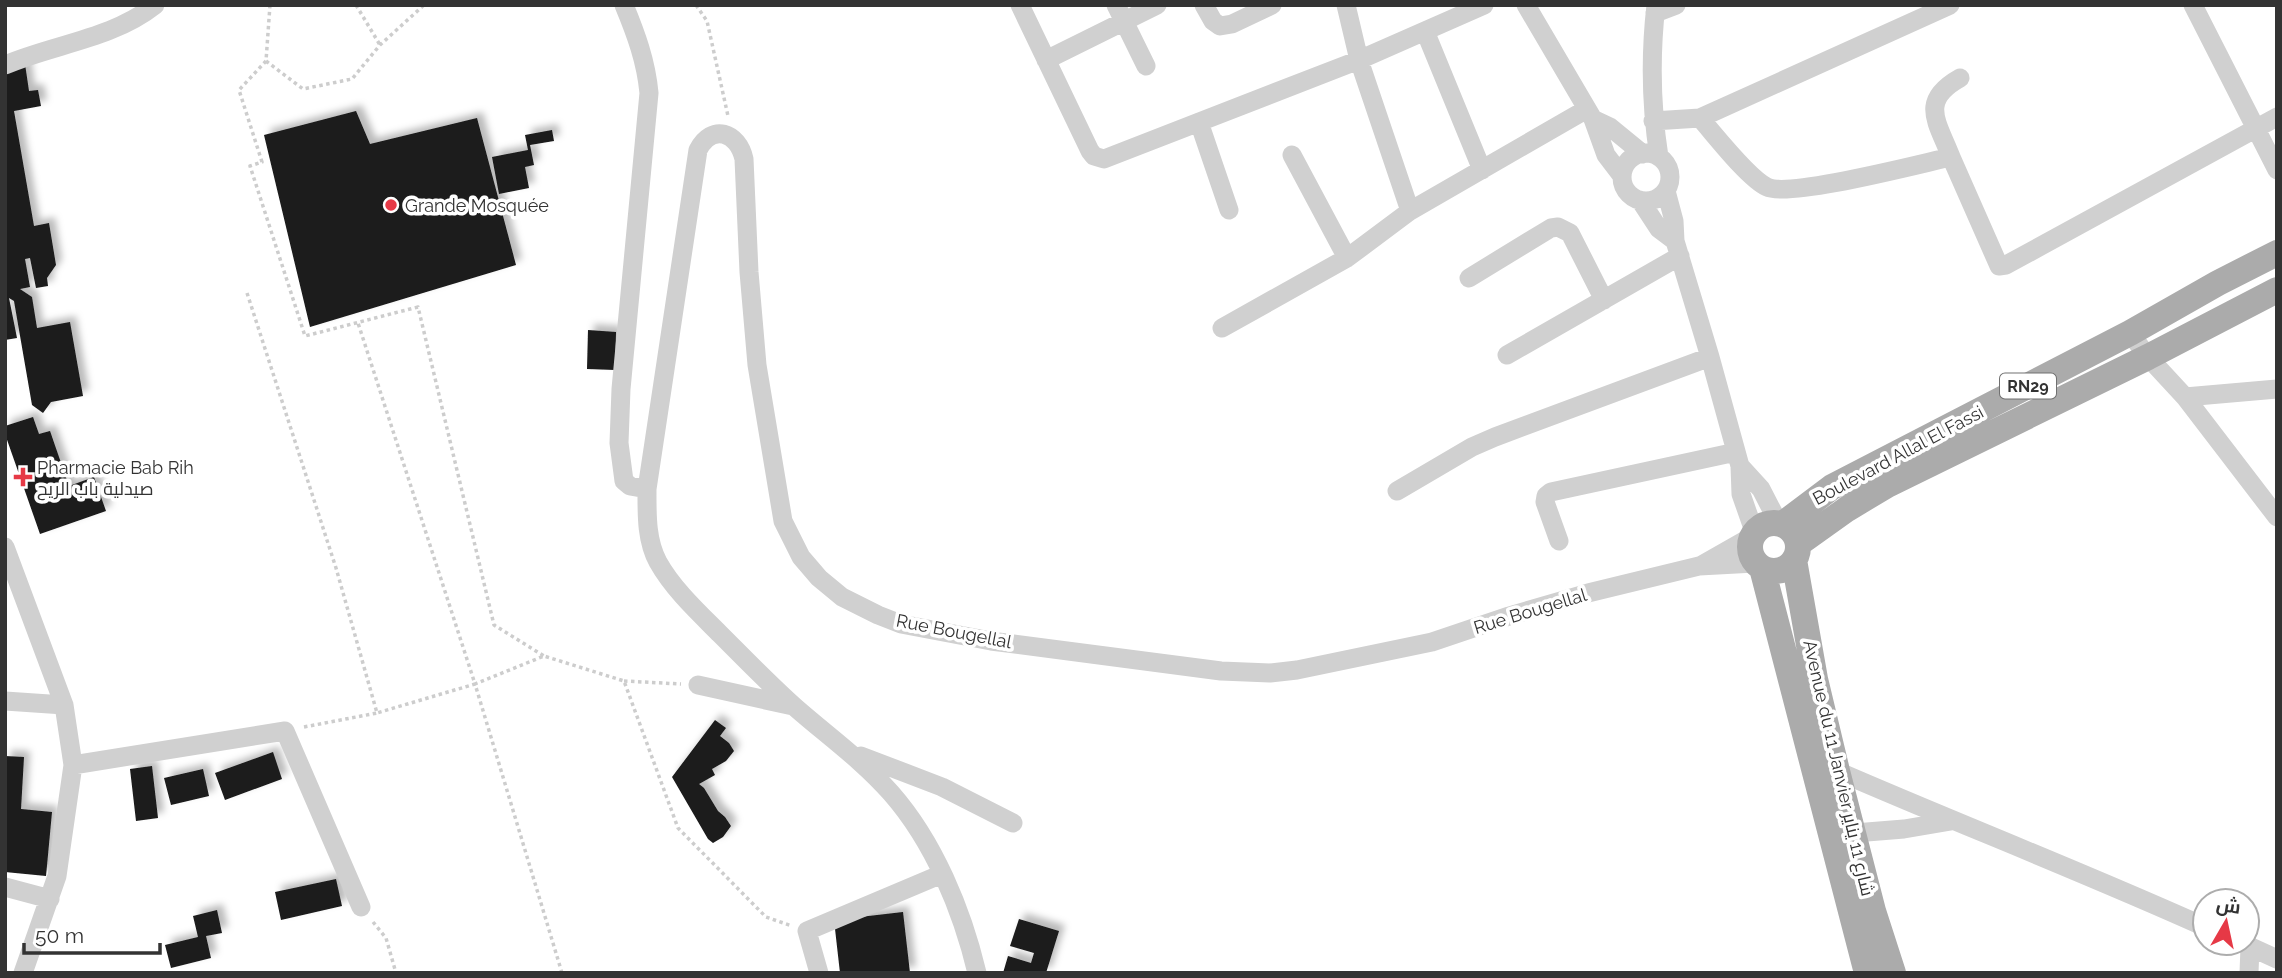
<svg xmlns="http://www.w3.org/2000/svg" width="2282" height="978" font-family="Raleway,Cairo,sans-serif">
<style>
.building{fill:#1a1a1a;filter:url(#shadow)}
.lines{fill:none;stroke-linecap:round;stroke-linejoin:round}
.path{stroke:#cdcdcd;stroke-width:3.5;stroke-dasharray:3.5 3.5;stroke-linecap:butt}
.minor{stroke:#d0d0d0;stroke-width:19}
.major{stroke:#ababab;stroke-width:26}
.poi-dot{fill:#e63946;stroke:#fff;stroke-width:2.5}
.labels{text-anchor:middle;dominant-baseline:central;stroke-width:7;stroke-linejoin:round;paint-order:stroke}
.shield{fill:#fff;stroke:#707070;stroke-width:2}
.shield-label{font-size:16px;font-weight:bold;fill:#333}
.poi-label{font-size:18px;fill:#333;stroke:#fff;text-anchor:start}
.street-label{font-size:18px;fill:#333;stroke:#fff}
</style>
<defs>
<filter id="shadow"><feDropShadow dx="6" dy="-6" stdDeviation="3.5" flood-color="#0004"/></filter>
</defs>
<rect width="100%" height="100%" fill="#fff"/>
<path class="building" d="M25 64 29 91 38 90 41 106 14 111 34 226 49 223 56 265 47 278 48 286 36 288 30 258 25 259 30 287 20 289 32 297 37 328 70 322 83 396 51 402 43 413 32 405 14 301 9 298 17 338 5 340V75L11 66Z
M356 111 370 144 477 118 516 265 310 327 264 135Z
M552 130 554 141 530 145 534 165 525 167 529 188 499 194 492 157 528 150 525 135Z
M588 330 616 332 615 370 587 369Z
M33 417 39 434 50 431 69 486 94 477 106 511 40 534 5 434V426Z
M715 720 726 728 720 736 729 743 734 751 726 761 712 769 715 775 699 784 704 788 718 811 725 817 731 826 723 837 713 843 708 839 672 777Z
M273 752 282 779 225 800 215 773Z
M5 756 24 757 21 809 52 812 46 876 5 872Z
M152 766 158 818 136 821 130 769Z
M203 769 209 796 171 805 164 778Z
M336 879 342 906 281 920 275 892Z
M217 910 222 933 206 936 211 958 171 968 165 945 198 937 193 916Z
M903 912 910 973H840L834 920Z
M1019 919 1059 931 1046 973H1003L1008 956 1031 963 1034 953 1010 946Z"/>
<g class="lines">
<path class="path" d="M270 5 266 61 239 90 262 162 250 166 305 336 418 307 494 625 544 656
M356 5 380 45
M696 5 707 21 728 116
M266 61 303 89 352 79 380 45 424 5
M247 293 336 568 377 713 475 684 358 323
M624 681 681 684
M304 727 377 713
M373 922 386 938 396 973
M562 973 475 684 544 656 624 681 678 828 766 917 792 926"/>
<path class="minor" d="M624 5C636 34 646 61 649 93L621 389 619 443 624 481 630 486 647 489
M1020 5 1090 151 1094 156 1104 159 1359 60 1484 5
M1116 5 1146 66
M1204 5 1213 21 1220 26 1232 24 1272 5
M1346 5 1359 60 1410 211
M1526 5 1593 119 1606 155 1622 176
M1656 5C1650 57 1651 106 1659 157
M2193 5 2277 170
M1655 13 1676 5
M1425 31 1482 170
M1046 60 1157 5
M5 65C54 44 112 39 155 5
M1700 118 1950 5
M1593 119 1610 127 1643 154
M1653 121 1700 118C1715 135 1748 178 1767 187 1789 198 1919 164 1951 157L1999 266 2006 265 2277 117
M1199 122 1229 210
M1622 177a24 24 0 1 1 48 0a24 24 0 1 1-48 0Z
M1292 155 1347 258
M1951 157C1937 121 1919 101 1960 78
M1666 191 1674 221 1675 241 1710 357 1740 466 1741 494 1754 531
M1640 200 1659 229 1675 241
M1469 278 1551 228 1558 227 1570 233 1604 300
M1222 328 1347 258 1410 211 1587 109
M2130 333 2148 357 2185 397 2277 517
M1507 355 1680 256
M2185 397 2277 389
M1740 466 1761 489 1778 522
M1397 491 1472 447 1495 437 1710 357
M1559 541 1545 502 1546 496 1551 492 1736 452
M5 547 64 705 73 765 57 876 23 973
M1700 566 1751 537
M698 685 793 706
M5 701 64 705
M861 756 942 787 1013 823
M73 765 285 731 361 907
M1837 771C1959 824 2083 872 2205 927
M1842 834 1904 829 1951 821
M5 887 50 899
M2242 943 2277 959
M819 973 807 931 942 874
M977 973C962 910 934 842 891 793 863 761 828 736 796 708 770 685 745 659 720 634 699 613 673 589 658 562 646 540 647 513 647 489L698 150C712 123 738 132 744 159L749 272 757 365 783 521 801 557 819 578 842 597 878 615 901 624 991 641 1221 671 1270 673 1297 670 1432 642 1509 616 1588 593 1699 566 1755 563
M2249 973 2250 946"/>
<path class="major" d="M1750 547a24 24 0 1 1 48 0a24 24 0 1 1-48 0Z
M1783 524 1832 487 2130 333 2218 283 2277 253
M1798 544 1847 509 1887 485 2148 357 2277 290
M1794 560 1815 679 1837 771 1873 911 1893 973
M1762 568 1867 973"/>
</g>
<g class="poi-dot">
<circle cx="391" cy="205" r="7"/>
<path d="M19.5 466.5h7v7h7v7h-7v7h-7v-7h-7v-7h7z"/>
</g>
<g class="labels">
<rect class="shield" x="2000" y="373.5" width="56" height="25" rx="5"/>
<g class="shield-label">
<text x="2028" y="386">RN29</text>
</g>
<g class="poi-label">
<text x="405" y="205">Grande Mosquée</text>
<text x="37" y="467">Pharmacie Bab Rih<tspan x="37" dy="21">صيدلية باب الريح</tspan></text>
</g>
<g class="street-label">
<text transform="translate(1898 455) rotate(-28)">Boulevard Allal El Fassi</text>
<text transform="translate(1530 611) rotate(-17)">Rue Bougellal</text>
<text transform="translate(954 631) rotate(11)">Rue Bougellal</text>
<text transform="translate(1839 768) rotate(77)">Avenue du 11 Janvier شارع 11 يناير</text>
</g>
</g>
<rect width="2282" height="978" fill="none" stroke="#333333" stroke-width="14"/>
<g transform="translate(2226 922) rotate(9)"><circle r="33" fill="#ffffff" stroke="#adadad" stroke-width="2"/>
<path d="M0-5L12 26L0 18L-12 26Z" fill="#e63946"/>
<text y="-10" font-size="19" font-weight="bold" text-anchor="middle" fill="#333333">ش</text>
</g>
<path d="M24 943v10h136v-10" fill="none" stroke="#333333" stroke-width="3.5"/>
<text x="35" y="943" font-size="21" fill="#333333" stroke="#ffffff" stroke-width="5" paint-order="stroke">50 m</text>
</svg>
